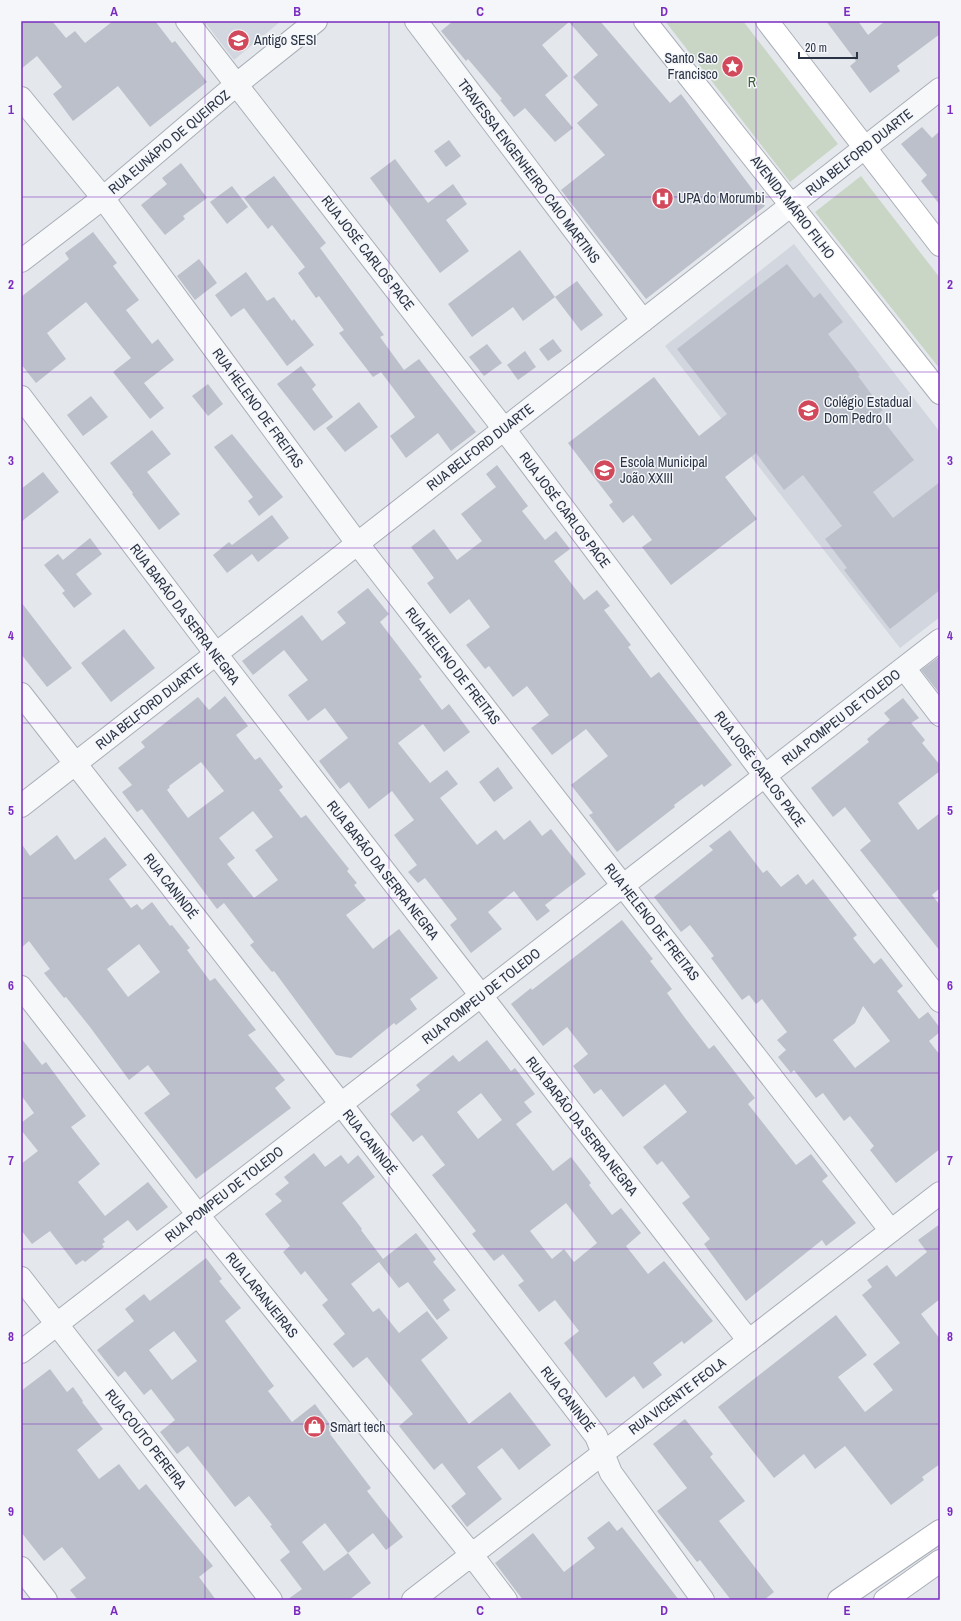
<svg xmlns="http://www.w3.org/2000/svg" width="961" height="1621" font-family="'Archivo Narrow',sans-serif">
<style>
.built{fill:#d2d6de}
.green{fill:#c9d6c5}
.building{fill:#bbc0ca;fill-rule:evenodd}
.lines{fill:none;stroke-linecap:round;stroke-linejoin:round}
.minor-casing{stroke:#a9aeb7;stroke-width:24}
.secondary-casing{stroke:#a9aeb7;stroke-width:24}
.minor{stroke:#f7f8fa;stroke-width:22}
.secondary{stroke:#fff;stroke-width:22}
.grid{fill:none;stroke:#7b2cbf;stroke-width:1;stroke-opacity:0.55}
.labels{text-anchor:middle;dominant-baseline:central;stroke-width:3;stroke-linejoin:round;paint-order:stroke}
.poi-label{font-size:14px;fill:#2b3445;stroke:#f4f6f9;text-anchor:start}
.park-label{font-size:14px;fill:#3f6138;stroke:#f4f6f9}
.street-label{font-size:14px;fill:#2b3445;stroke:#f4f6f9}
.neatline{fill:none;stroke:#7b2cbf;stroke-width:1.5}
.grid-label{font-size:13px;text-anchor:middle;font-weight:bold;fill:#7b2cbf}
</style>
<rect width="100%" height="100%" fill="#e4e7ec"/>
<path class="built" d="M204 21H281L234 60Z
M794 244 940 432V617L900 648 665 346Z"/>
<path class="green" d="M665 21H743L838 144 790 182Z
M861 176 940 278V369L815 212Z"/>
<path class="building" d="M21 21H52L66 38 75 31 85 43 113 21H155L172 43 175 41 207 82 150 127 118 86 73 121 53 94 62 87 37 56 21 69Z
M453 21H600L670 103 681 94 765 206 646 299 561 190 605 155 577 123 598 105 573 77 598 55 569 22 542 45 568 76 545 95 573 128 555 142 525 108 514 117 500 100 502 99 468 59 466 61 441 31Z
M826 21H858L868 35 885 21H940V34L897 66 900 71 870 93 850 66 856 61Z
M922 127 932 138 940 131V205L921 181 927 175 901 144Z
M449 140 461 156 446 167 434 151Z
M395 159 428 203 453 184 467 204 446 220 469 251 440 273 370 178Z
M181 163 207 198 183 216 185 219 165 235 141 205 167 184 162 178Z
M274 176 326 243 320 248 384 335 380 337 404 370 419 359 476 432 451 451 438 433 406 458 390 436 415 417 381 372 373 377 339 333 344 330 319 296 316 298 298 273 305 267 272 225 268 229 244 198Z
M232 186 248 207 227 224 210 202Z
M93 232 117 263 113 266 139 300 126 310 152 344 158 339 174 360 144 383 164 408 150 419 113 372 131 358 86 302 47 333 66 359 36 383 21 364V297L69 259 65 253Z
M520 250 555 297 523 321 513 307 472 337 448 304Z
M199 259 217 283 195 300 177 276Z
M787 264 814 298 820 293 843 322 828 334 860 375 858 376 883 410 878 414 914 460 873 492 893 518 940 482V590L890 629 844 570 847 568 825 539 842 526 803 475 784 490 756 453 725 477 757 519 671 585 642 547 652 540 633 515 623 523 609 505 613 502 568 443 654 377 699 436 727 414 677 349Z
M246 272 267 301 274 297 292 321 294 319 314 345 287 366 244 308 231 317 215 295Z
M577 281 603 315 581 331 555 297Z
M553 339 562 351 548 361 539 349Z
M487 344 502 363 484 376 469 357Z
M525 351 536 367 518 380 507 365Z
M301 366 316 385 312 389 333 417 314 431 277 384Z
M208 384 223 404 208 416 192 396Z
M91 396 108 417 83 436 67 415Z
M359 402 378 427 345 452 326 428Z
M152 430 171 454 147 472 180 514 159 530 132 494 133 493 110 463Z
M232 434 283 497 259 516 248 501 253 497 214 447Z
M497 465 528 506 522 511 545 540 556 531 570 549 554 561 584 600 597 590 610 606 604 610 631 645 628 647 651 678 659 672 732 765 704 787 702 784 674 805 675 807 617 852 589 815 593 813 571 785 608 756 586 729 552 755 531 728 549 715 527 686 513 697 489 666 485 669 466 645 490 627 469 599 450 614 427 583 434 578 411 547 434 529 457 560 482 541 461 514 496 487 486 474Z
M43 472 59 492 21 522V489Z
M272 515 289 538 258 562 252 554 227 573 213 555 229 542 232 545Z
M90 538 102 554 76 574 92 594 74 608 62 593 65 591 44 565 58 554 63 560Z
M368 588 389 614 380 622 422 677 419 679 442 710 449 704 470 732 444 752 423 724 398 743 430 783 447 770 458 784 440 798 477 845 496 830 504 840 530 820 542 836 551 829 586 874 545 905 550 911 537 921 514 891 488 912 502 929 471 953 450 925 457 919 425 878 418 883 408 872 417 865 394 835 414 820 392 791 369 809 349 782 340 789 319 761 348 738 325 708 308 721 288 695 308 680 284 650 253 675 242 661 302 615 322 641 346 623 337 612Z
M21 602 72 668 47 687 21 654Z
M124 629 155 668 111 702 81 663Z
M940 656V694L921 670Z
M225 696 248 726 236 735 255 760 260 757 283 787 279 790 301 818 306 815 349 869 347 871 357 883 354 885 366 900 346 915 373 949 399 929 438 978 410 999 417 1009 396 1025 394 1023 351 1058 336 1055 274 971 272 972 250 945 254 942 224 903 217 909 142 809 137 812 122 792 132 785 118 768 145 747 141 742 198 697 209 710ZM201 762 224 791 188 818 167 790 170 787 169 786ZM253 811 273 837 255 850 278 880 254 898 227 864 235 858 219 838Z
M903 698 919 718 911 723 925 740 922 743 940 765V771L898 803 918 830 940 813V888L932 895 940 905V951L860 850 871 841 845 807 833 817 811 788 869 742 867 739 890 720 884 713Z
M498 767 513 788 494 802 479 782Z
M730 830 763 873 767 870 781 887 798 874 806 885 813 879 857 935 853 938 874 964 881 958 903 986 897 991 919 1019 928 1012 940 1028V1032L929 1041 940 1055V1149L896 1183 870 1150 874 1146 850 1116 844 1121 823 1093 816 1098 794 1070 791 1073 778 1057 786 1050 777 1040 787 1032 762 999 756 1004 749 995 742 1000 711 958 714 956 690 925 681 932 654 897 713 850 709 846ZM863 1006 890 1041 855 1068 833 1040 855 1023Z
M57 835 75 860 105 837 127 865 109 879 131 908 137 904 142 910 152 902 170 926 172 925 190 948 187 950 210 981 215 978 256 1030 248 1035 285 1080 275 1088 291 1108 196 1179 144 1113 170 1094 148 1065 129 1080 90 1027 66 997 64 998 44 973 50 969 29 941 21 948V843L30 856ZM139 944 160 972 128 997 107 969Z
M622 920 653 959 650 961 672 989 667 993 685 1018 709 1049 714 1045 755 1098 748 1104 796 1165 811 1154 828 1176 822 1181 856 1223 826 1246 822 1240 746 1301 704 1244 710 1239 682 1203 690 1197 662 1161 657 1165 643 1147 687 1112 665 1084 623 1117 601 1089 594 1094 573 1066 588 1054 567 1027 543 1046 511 1004 531 988 532 990Z
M21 1038 42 1065 46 1062 86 1116 71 1127 100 1164 78 1182 105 1216 148 1182 168 1207 137 1231 128 1220 103 1239 105 1242 102 1244 104 1247 85 1262 83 1260 76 1265 50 1231 32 1244 21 1230V1164L38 1151 21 1130V1123L34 1113 21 1095Z
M487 1040 511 1071 515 1068 535 1094 524 1102 532 1112 516 1124 553 1171 571 1157 591 1183 589 1185 612 1215 621 1208 641 1233 626 1246 648 1274 664 1261 713 1321 684 1344 682 1341 653 1363 662 1375 643 1389 634 1376 606 1398 564 1343 579 1331 555 1300 539 1312 518 1285 524 1281 503 1254 494 1261 472 1234 476 1231 432 1175 445 1165 422 1135 413 1142 390 1114 420 1090 416 1085 453 1055 459 1062ZM481 1093 502 1120 478 1139 457 1112ZM566 1203 597 1243 574 1262 564 1249 552 1259 530 1231Z
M314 1153 325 1167 341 1155 348 1164 358 1155 375 1177 342 1203 362 1229 361 1230 383 1259 416 1233 436 1259 433 1262 456 1290 443 1300 450 1310 437 1320 408 1282 399 1288 379 1262 351 1284 373 1312 379 1308 399 1333 427 1311 448 1338 421 1360 469 1424 510 1392 551 1445 519 1470 502 1448 477 1467 502 1499 467 1527 451 1506 466 1494 442 1463 434 1470 399 1426 413 1414 367 1357 353 1368 333 1344 345 1334 322 1305 328 1300 305 1271 301 1275 283 1252 290 1246 265 1214 282 1201 275 1194 289 1183 284 1177Z
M940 1224V1299L921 1314 940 1339V1464L922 1477 924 1480 891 1505 845 1446 815 1469 804 1454 774 1478 718 1407 836 1315 867 1355 838 1377 865 1412 893 1390 873 1364 900 1343 862 1295 872 1287 867 1280 887 1265 896 1277 927 1252 918 1240Z
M206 1258 222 1279 219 1281 241 1308 225 1321 274 1386 268 1391 292 1422 315 1404 334 1430 330 1434 371 1488 367 1491 403 1537 386 1550 373 1533 348 1553 371 1583 349 1600H287L302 1589 280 1560 290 1552 270 1526 272 1525 249 1496 235 1507 188 1446 177 1454 160 1432 175 1420 151 1389 144 1395 125 1371 118 1377 97 1350 134 1321 125 1309 144 1294 150 1301ZM174 1331 197 1361 172 1380 149 1350ZM325 1523 348 1553 324 1571 302 1542Z
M50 1369 67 1392 73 1387 83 1401 82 1402 103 1429 77 1450 99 1479 119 1464 139 1490 146 1484 213 1566 199 1577 216 1600H78L70 1590 86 1578 62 1547 44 1561 21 1532V1391Z
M685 1419 713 1454 710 1457 745 1501 719 1521 774 1592 764 1600H731L700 1560 697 1562 657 1511 687 1488 653 1444Z
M609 1521 617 1531 622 1527 679 1600H523L495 1563 533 1533 564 1572 595 1548 587 1538Z"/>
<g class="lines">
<defs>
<path id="minor" d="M187 21 504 429 765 776 940 1001
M416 21 643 321
M21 98 103 198 357 543 891 1231
M21 261 103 198 237 84 316 21
M21 397 216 654 749 1341
M904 668 940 715
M21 694 341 1104 596 1436 611 1473 703 1600
M21 806 940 89
M21 987 198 1215 471 1554 506 1600
M21 1278 271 1600
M21 1352 940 640
M21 1568 46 1600
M413 1600 940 1193"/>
<path id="secondary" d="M645 21 940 393
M767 21 940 245
M839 1600 940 1531
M885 1600 940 1561"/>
</defs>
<use href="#minor" class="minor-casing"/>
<use href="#secondary" class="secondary-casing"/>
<use href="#minor" class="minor"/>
<use href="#secondary" class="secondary"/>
</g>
<path class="grid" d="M205 21V1600M389 21V1600M572 21V1600M756 21V1600M21 197H940M21 372H940M21 548H940M21 723H940M21 898H940M21 1073H940M21 1249H940M21 1424H940"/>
<defs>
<symbol id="school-disc" viewBox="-11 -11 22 22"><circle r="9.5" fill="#d1495b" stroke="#f4f6f9"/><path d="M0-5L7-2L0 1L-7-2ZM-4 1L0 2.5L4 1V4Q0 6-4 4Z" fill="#fff"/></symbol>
<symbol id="sight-disc" viewBox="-11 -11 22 22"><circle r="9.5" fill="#d1495b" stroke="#f4f6f9"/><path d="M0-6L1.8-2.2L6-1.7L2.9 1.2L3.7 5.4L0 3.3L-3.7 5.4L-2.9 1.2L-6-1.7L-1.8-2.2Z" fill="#fff"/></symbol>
<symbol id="hospital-disc" viewBox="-11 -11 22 22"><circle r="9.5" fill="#d1495b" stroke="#f4f6f9"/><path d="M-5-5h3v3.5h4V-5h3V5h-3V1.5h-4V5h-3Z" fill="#fff"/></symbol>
<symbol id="shop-disc" viewBox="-11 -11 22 22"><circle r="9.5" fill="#d1495b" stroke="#f4f6f9"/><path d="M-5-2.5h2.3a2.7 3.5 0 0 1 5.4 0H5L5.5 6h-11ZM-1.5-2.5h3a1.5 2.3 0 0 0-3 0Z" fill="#fff"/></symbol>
</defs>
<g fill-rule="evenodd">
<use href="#school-disc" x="226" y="28" width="25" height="25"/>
<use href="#sight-disc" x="720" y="54" width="25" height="25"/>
<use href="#hospital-disc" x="650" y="186" width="25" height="25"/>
<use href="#school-disc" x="796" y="398" width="25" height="25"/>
<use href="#school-disc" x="592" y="458" width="25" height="25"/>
<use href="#shop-disc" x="302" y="1414" width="25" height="25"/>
</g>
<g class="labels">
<g class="poi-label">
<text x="254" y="40">Antigo SESI</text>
<text x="718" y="58" text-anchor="end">Santo Sao<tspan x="718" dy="16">Francisco</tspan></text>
<text x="678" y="198">UPA do Morumbi</text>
<text x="824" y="402">Colégio Estadual<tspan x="824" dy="16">Dom Pedro II</tspan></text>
<text x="620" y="462">Escola Municipal<tspan x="620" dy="16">João XXIII</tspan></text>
<text x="330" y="1427">Smart tech</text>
</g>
<g class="park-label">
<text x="752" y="82">R</text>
</g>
<g class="street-label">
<text transform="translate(169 142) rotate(-40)">RUA EUNÁPIO DE QUEIROZ</text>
<text transform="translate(859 152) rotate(-38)">RUA BELFORD DUARTE</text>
<text transform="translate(529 171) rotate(53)">TRAVESSA ENGENHEIRO CAIO MARTINS</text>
<text transform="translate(793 207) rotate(52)">AVENIDA MÁRIO FILHO</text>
<text transform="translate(368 253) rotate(52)">RUA JOSÉ CARLOS PACE</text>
<text transform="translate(258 408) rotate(54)">RUA HELENO DE FREITAS</text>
<text transform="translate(480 447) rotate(-38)">RUA BELFORD DUARTE</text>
<text transform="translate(565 510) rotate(53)">RUA JOSÉ CARLOS PACE</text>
<text transform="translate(185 614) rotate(53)">RUA BARÃO DA SERRA NEGRA</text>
<text transform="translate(453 666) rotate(52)">RUA HELENO DE FREITAS</text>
<text transform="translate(149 706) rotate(-38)">RUA BELFORD DUARTE</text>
<text transform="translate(841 717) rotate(-38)">RUA POMPEU DE TOLEDO</text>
<text transform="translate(760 769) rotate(53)">RUA JOSÉ CARLOS PACE</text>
<text transform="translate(383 870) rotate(52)">RUA BARÃO DA SERRA NEGRA</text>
<text transform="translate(171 886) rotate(52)">RUA CANINDÉ</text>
<text transform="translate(652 922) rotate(52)">RUA HELENO DE FREITAS</text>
<text transform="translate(481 996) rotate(-38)">RUA POMPEU DE TOLEDO</text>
<text transform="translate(582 1126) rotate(52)">RUA BARÃO DA SERRA NEGRA</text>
<text transform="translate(370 1142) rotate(52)">RUA CANINDÉ</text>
<text transform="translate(224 1194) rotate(-38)">RUA POMPEU DE TOLEDO</text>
<text transform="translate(262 1295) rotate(51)">RUA LARANJEIRAS</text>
<text transform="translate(677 1396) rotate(-37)">RUA VICENTE FEOLA</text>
<text transform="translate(568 1399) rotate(52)">RUA CANINDÉ</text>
<text transform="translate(146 1439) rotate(52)">RUA COUTO PEREIRA</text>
</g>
</g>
<rect width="961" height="1621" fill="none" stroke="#f4f6f9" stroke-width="44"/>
<path d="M799 52v6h58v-6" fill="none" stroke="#2b3445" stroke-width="2"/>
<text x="805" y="52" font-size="12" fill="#2b3445" stroke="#f4f6f9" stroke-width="3" paint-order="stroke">20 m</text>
<rect x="22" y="22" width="917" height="1577" class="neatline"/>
<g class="grid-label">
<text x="114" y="16">A</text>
<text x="297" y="16">B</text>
<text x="480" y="16">C</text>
<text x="664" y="16">D</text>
<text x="847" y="16">E</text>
<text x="11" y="114">1</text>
<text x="950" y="114">1</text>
<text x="11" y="289">2</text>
<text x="950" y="289">2</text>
<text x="11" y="465">3</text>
<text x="950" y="465">3</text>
<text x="11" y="640">4</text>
<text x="950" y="640">4</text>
<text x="11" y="815">5</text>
<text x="950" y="815">5</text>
<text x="11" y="990">6</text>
<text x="950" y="990">6</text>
<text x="11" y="1165">7</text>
<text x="950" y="1165">7</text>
<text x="11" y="1341">8</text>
<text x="950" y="1341">8</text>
<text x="11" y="1516">9</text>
<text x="950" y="1516">9</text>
<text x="114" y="1615">A</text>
<text x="297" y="1615">B</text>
<text x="480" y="1615">C</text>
<text x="664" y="1615">D</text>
<text x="847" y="1615">E</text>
</g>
</svg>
